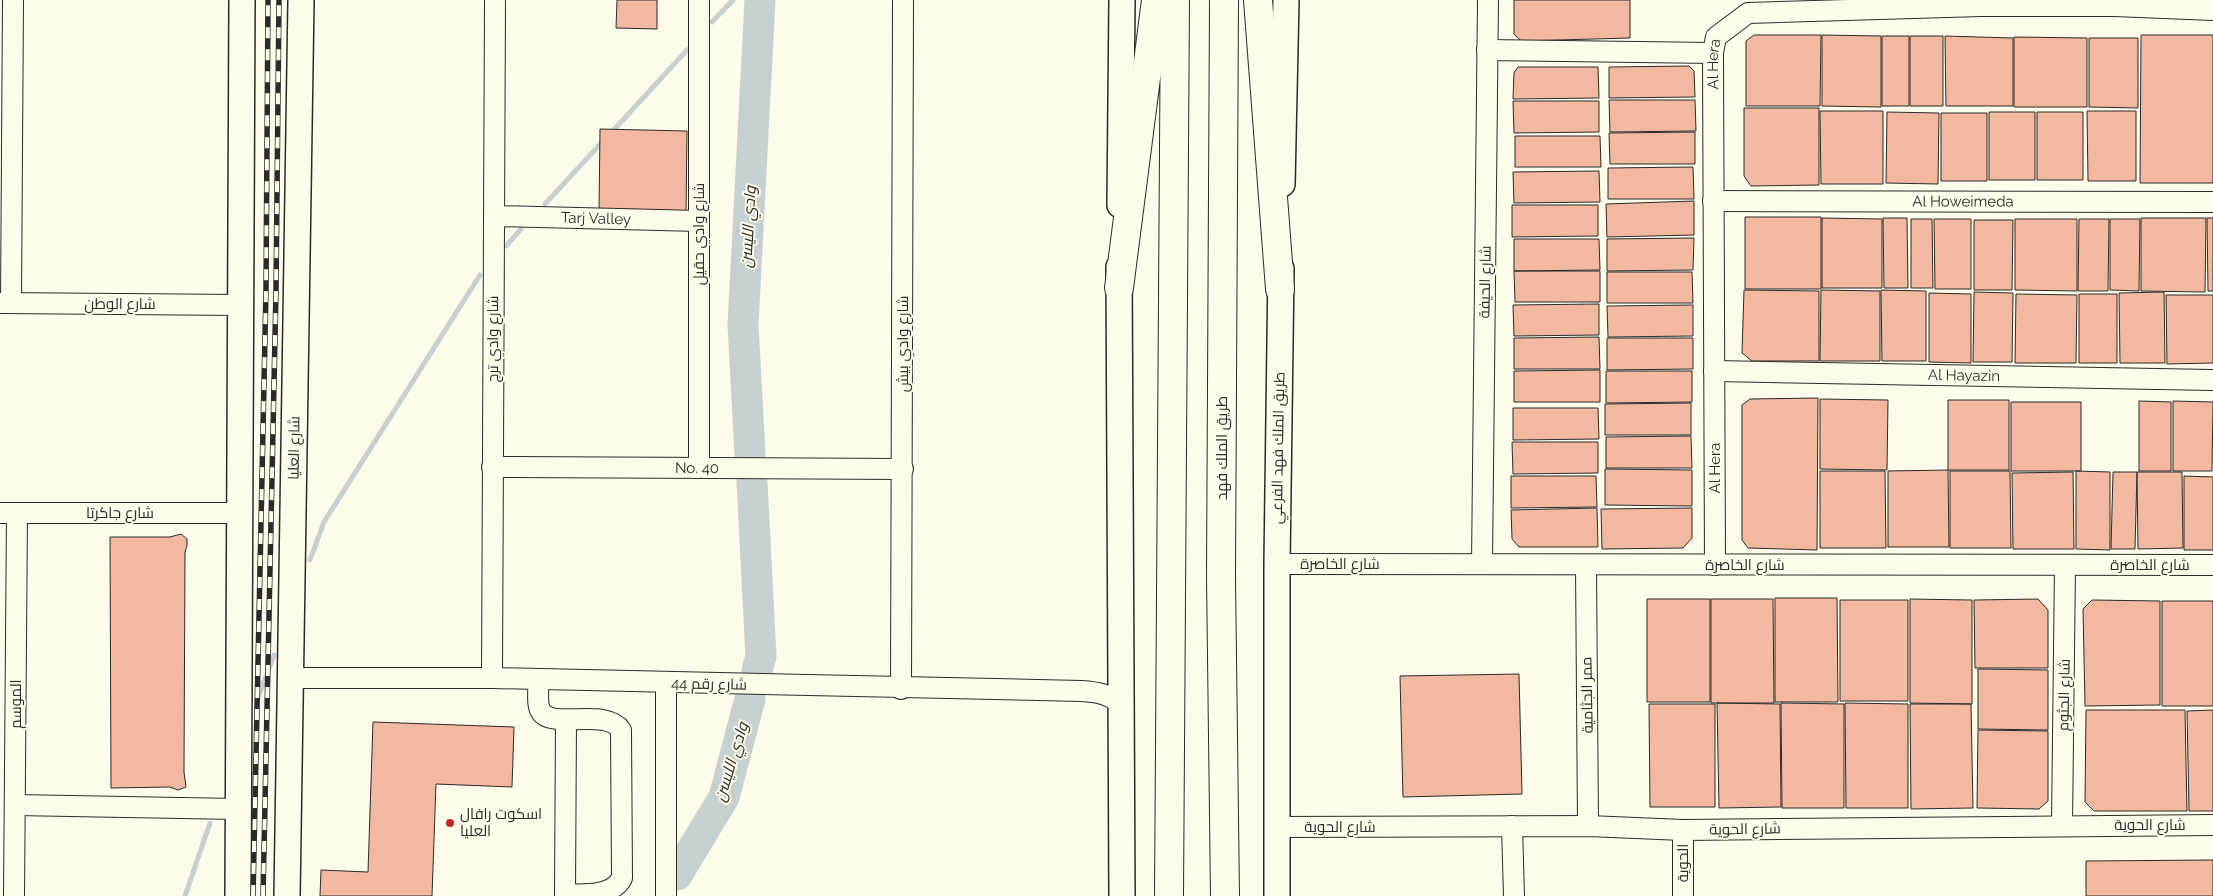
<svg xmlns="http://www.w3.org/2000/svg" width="2213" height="896" font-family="Raleway,Cairo,sans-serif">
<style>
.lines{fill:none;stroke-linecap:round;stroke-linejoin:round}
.stream{stroke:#c7d0d0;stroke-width:5}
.river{stroke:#c7d0d0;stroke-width:31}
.building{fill:#f2b8a0;stroke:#2b2b2b}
.minor-casing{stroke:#2b2b2b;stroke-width:22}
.major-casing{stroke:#2b2b2b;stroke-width:28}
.highway-casing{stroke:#2b2b2b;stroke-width:30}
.minor{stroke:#fdfbea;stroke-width:20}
.major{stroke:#fdfbea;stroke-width:25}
.highway{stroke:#fdfbea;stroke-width:28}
.rail-casing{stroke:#2b2b2b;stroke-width:5.5}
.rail{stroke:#fdfbea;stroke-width:4;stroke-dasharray:11;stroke-linecap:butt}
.poi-dot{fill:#c62828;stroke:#fdfbea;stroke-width:2}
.labels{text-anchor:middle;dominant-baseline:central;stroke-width:4;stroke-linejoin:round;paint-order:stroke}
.street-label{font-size:15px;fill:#2b2b2b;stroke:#fdfbea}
.poi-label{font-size:15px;fill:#2b2b2b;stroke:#fdfbea;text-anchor:start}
.water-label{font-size:16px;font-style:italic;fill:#2b2b2b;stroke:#fdfbea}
</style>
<rect width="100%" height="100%" fill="#fdfbea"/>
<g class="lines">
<path class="stream" d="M712 22 733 0
M610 134 687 50
M545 204 604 140
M506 246 521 229
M310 560 324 522 480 275
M257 700 274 655
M185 896 210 823"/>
<path class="river" d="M750 454 743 325 760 0
M752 483 761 656 757 671
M677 875 724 797 750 699"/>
</g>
<path class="building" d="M617 0H657V29L616 28Z
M1514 0H1630V38L1521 41 1514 34Z
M1754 35H1821L1820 106H1746V41Z
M1822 35 1881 36V107L1822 106Z
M2141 35H2213V183H2140Z
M1882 36H1909V106H1882Z
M1910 36H1943V106H1910Z
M1945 36 2013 38V106H1946Z
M2014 37 2087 38V107H2014Z
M2089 38H2138V108L2089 107Z
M1689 66 1694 71 1695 97 1609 98V67Z
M1518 67H1598L1599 98 1513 99 1514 73Z
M1609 100H1695L1696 131 1610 132Z
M1513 101H1599V132L1514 133Z
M1744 108H1819V185L1751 186 1744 176Z
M1820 111H1883V184H1821Z
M2087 111H2136V181H2088Z
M1887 112 1939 113 1938 184 1886 183Z
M1989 112H2035V180H1989Z
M2037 112H2083V180H2037Z
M1941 113H1987V181H1941Z
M600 129 687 131 686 213 599 211Z
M1695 132V164H1610L1609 133Z
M1515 136H1600L1601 167H1515Z
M1693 167 1694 199H1608V168Z
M1599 171 1600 202 1514 203 1513 172Z
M1694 201V235L1607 237 1606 204Z
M1512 205H1598V236L1512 237Z
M1745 217H1821V289H1745Z
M1822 218 1882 219V288H1822Z
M1883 218H1907L1908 288H1884Z
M2141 218H2206L2205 292 2141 291Z
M2207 218H2213V291H2208Z
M1911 219H1932L1933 288H1911Z
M1934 219H1971V289H1935Z
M2015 219H2077V291L2015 290Z
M2079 219H2109L2108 291H2078Z
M2110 219H2140L2139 291 2110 290Z
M1974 220H2013L2012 290H1974Z
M1694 238 1693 270 1607 271V239Z
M1514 239H1599L1600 270 1514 271Z
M1514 271H1600V302H1515Z
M1607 272H1692L1693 303H1607Z
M1744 290 1819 291V361H1752L1742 353Z
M1821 290 1880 291V361H1820Z
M1881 290 1926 291V361H1882Z
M1974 292 2013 293 2012 362H1973Z
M2164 292 2165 363H2120L2119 293Z
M1929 293 1971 294V363L1929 362Z
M2016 294 2077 295 2076 363H2015Z
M2079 294H2117V363H2079Z
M2166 295H2213V363L2167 364Z
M1599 304V335L1514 336 1513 305Z
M1693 305V336L1608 337 1607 306Z
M1599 337 1600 369H1514V338Z
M1607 338H1693V369L1607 370Z
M1600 370V402H1514V371Z
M1606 371H1692V402L1606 403Z
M1818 398 1817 550 1748 548 1742 540V405L1750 399Z
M1820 399 1888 400 1887 470 1820 469Z
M1948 400H2009V470H1948Z
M2139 401 2171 402V471H2139Z
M2173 401 2213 402 2212 471H2173Z
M2011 402H2081V471H2011Z
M1691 403V435H1605V404Z
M1513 408H1598L1599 439 1513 440Z
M1691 436 1692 468H1606V437Z
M1512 442H1598V473L1513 474Z
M1605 469 1692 470V506L1605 505Z
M1948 470 1949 547H1888V471Z
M1820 471H1885L1886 548H1820Z
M1950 471H2010L2011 548H1950Z
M2076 471 2110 472V550L2076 549Z
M2073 472 2074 549H2013L2012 473Z
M2113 472H2137L2135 549H2111Z
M2137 472H2182L2183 548 2138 549Z
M1511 476H1596L1597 507 1511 508Z
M2184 476 2213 477V550H2184Z
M1597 508 1598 547H1519L1512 539 1511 510Z
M1692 508V538L1683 548 1602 549 1601 509Z
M181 534 187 539V546L185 552 184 772 186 787 178 790 170 787 111 788 110 537H170Z
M1775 598H1837L1838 702H1775Z
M1647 599H1710V702H1647Z
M1711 599H1773L1774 703H1711Z
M1910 599 1972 600V704L1910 703Z
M2038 599 2048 610V668H1975L1974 600Z
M1840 600H1908V701H1840Z
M2092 600 2160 601V705L2085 706 2083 609Z
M2162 601H2213V706H2162Z
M1978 669 2048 670V730L1978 729Z
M1519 674 1522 794 1403 797 1400 676Z
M1717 703 1780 704 1781 807 1719 808Z
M1781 703 1844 704V808H1782Z
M1845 703 1908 704V808H1846Z
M1649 704H1715V807H1650Z
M1910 704H1971L1973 808 1911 809Z
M2086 710H2185L2187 811H2094L2085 802Z
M2213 710V811H2189L2187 711Z
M373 722 514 727 512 787 436 784 432 896H320L321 870 368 872Z
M1978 730 2048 731V801L2039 809 1977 808Z
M2213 860V896H2086V861Z"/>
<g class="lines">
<defs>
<g id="minor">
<path d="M1487 50 1713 53"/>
<path id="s1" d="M1713 201 2213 202"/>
<path id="s2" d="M494 216 699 221"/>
<path d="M0 303 240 305"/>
<path d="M11 303 13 0"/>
<path id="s3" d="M1714 371 2213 380"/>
<path id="s4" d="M492 467 903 469"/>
<path d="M699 468V0"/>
<path d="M0 513H239"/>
<path d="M1277 564 2213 565"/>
<path d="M1482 564 1488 0"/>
<path d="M1586 565 1588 826"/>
<path id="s5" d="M1715 565 1713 53 1716 37 1748 13 1981 6H2114L2213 10"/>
<path d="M291 678H492L1081 691C1098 692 1109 694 1122 705"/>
<path d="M492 678 495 0"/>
<path d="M538 679C539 688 537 699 539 707 545 733 605 706 621 730L622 878C613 896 586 895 565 894V896"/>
<path d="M901 689 903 0"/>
<path d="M15 805 237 809"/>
<path d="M2062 825 2065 565"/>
<path d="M1512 826 1514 896"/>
<path d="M1277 827 1588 826 1683 830 2213 825"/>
<path d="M565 894 566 720"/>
<path d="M14 896 17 513"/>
<path d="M666 896V682"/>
<path d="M1683 896V830"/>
</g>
<path id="major" d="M1282 184 1286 0
M1120 205 1122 0
M1119 267 1122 896
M238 896 242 0
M287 896 301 0
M1277 896V564L1281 269"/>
<path id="highway" d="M1224 0 1221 577 1225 896
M1258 0 1280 289
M1119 288 1156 0
M1169 896 1175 0"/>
</defs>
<use href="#minor" class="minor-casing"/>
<use href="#major" class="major-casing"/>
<use href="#highway" class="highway-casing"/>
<use href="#minor" class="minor"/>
<use href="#major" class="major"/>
<use href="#highway" class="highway"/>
<defs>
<path id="rail" d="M253 896 266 290 268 0
M263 896 276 291 279 0"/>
</defs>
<use href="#rail" class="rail-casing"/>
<use href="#rail" class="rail"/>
</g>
<circle class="poi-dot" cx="450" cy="823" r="5"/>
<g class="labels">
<g class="street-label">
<text stroke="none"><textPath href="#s5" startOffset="501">Al Hera</textPath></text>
<text stroke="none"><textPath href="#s1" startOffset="250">Al Howeimeda</textPath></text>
<text stroke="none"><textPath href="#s2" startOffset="102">Tarj Valley</textPath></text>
<text transform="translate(699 234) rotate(-90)">شارع وادي حقيل</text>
<text transform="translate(1485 282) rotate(-89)">شارع الحيفة</text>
<text x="120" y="304">شارع الوطن</text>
<text transform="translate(493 339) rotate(-90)">شارع وادي ترج</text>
<text transform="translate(903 344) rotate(-90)">شارع وادي بيش</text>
<text stroke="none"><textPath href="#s3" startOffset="250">Al Hayazin</textPath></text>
<text transform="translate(294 448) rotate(-89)">شارع العليا</text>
<text transform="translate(1222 448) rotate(-90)">طريق الملك فهد</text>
<text transform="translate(1278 448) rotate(-89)">طريق الملك فهد الفرعي</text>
<text stroke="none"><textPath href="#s4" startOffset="205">No. 40</textPath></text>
<text transform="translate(1715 468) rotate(-90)">Al Hera</text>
<text x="120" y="513">شارع جاكرتا</text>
<text x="1340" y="564">شارع الخاصرة</text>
<text x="1745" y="565">شارع الخاصرة</text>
<text x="2150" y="565">شارع الخاصرة</text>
<text transform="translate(709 684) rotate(1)">شارع رقم 44</text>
<text transform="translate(1587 695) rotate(-91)">ممر الجثامية</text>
<text transform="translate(2064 695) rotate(-89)">شارع الجثوم</text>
<text transform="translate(16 704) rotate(-90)">الموسم</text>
<text x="2150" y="825">شارع الحوية</text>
<text x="1340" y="827">شارع الحوية</text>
<text transform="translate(1745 829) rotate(-1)">شارع الحوية</text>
<text transform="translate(1683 863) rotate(-90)">الحوية</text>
</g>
<g class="poi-label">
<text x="460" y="814">اسكوت رافال<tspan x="460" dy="17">العليا</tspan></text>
</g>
<g class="water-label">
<text transform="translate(748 227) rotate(-87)">وادي الليسن</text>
<text transform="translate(731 762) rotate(-73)">وادي الليسن</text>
</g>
</g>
</svg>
